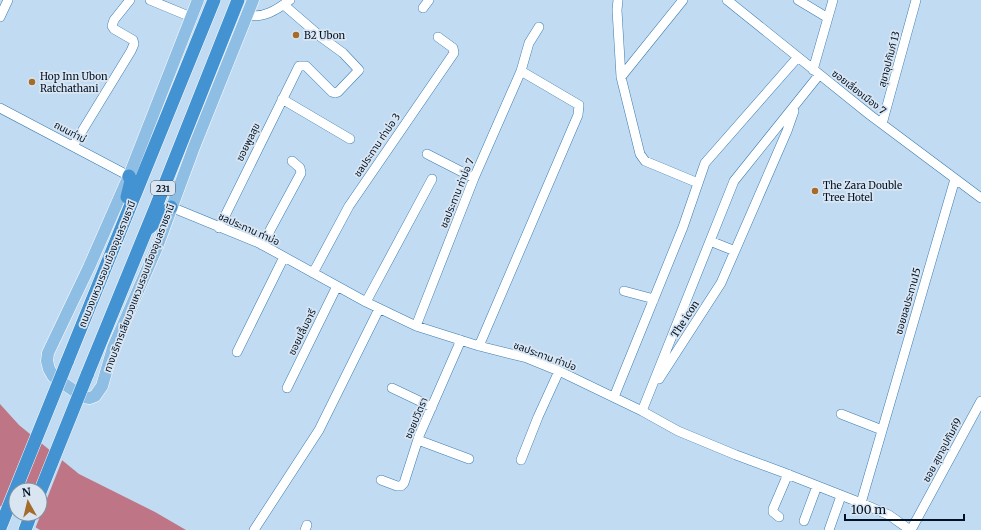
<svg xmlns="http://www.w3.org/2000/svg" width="981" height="530" font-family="Merriweather,'Noto Sans Thai',serif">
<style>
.water{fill:#be7686;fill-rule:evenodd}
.pier{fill:#c1dbf2}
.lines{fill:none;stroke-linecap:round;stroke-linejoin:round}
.minor-casing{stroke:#3a7db2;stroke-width:10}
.major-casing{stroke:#fff;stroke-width:13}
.highway-casing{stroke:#fff;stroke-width:14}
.minor{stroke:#fff;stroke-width:9}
.major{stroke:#8ebee4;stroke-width:12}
.highway{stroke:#4393d2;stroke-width:13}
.highway-bridge-casing{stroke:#fff;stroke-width:14;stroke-linecap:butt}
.highway-bridge{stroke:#4393d2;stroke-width:13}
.poi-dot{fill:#a56b2a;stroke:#d9e6f2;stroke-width:1.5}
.labels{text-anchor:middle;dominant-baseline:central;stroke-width:3.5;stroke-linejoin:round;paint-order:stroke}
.shield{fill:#d9e6f2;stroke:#415162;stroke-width:1}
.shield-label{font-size:9px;font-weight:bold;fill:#001125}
.poi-label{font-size:10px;fill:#001125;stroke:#d9e6f2;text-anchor:start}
.street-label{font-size:10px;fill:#001125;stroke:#d9e6f2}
</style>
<rect width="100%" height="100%" fill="#c1dbf2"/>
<path class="water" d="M0 404 19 425 79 474 155 512 186 530H40L0 506ZM16 490H40V514H16Z"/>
<path class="pier" d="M51 448 63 458 35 529 21 521 24 514H40V490H34Z"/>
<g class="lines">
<defs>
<path id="minor" d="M150 0 191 17
M618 0 617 10 621 77 640 154 645 161 698 183
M727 0 870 115 981 198
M798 0 828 18
M423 8 429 0
M247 14C262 20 278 9 290 0
M0 17 8 0
M813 70 833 0
M621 77 683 0
M282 99 350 139
M0 108 129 176
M882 124 916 0
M73 146 131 51 134 44 133 40 114 29 112 26 114 20 130 0
M427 154 474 178
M171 207 259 243 366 302 416 326 479 346 527 358 559 371 642 411 678 431 736 455 782 472 861 503 889 515 910 530
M219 228 299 66H306L332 92 335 93 338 92 359 70 343 53 321 37 284 5
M710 241 735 251
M262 245 301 173 300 168 292 161
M313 273 349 206 454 53 453 48 438 37
M624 291 654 299
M366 302 432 179
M416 326 474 178 521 71 529 43 539 27
M479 346 578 115 579 105 521 71
M237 352 284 257
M659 379 721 283 787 131 794 111
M287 388 337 286
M392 388 432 407
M614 397 683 227 705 163 798 57
M642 411 734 181 819 75
M841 414 882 430
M418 440 469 459
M521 460 538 417 559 371
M381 480 397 486H401L404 483 419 436 461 340
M861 503 955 179
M779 517 773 512V509L788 474
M804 521 817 486
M254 530 319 430 379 309
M305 530 307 525
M829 530 841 496
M911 530 981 401"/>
<path id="major" d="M198 0 129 176 89 267 48 353 47 361 49 369 53 376 83 397 90 398 95 396 102 386 113 348 157 247 194 147 253 0"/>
<path id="highway" d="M127 197 131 181 129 176
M149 228 171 207
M67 362 214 0
M87 375 157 204 238 0
M25 530 31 514"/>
</defs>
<use href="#minor" class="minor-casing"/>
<use href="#major" class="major-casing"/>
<use href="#highway" class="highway-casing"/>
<use href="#minor" class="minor"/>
<use href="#major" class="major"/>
<use href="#highway" class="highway"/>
<defs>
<path id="highway-bridge" d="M40 492 87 375
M0 528 67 362"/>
</defs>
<use href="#highway-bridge" class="highway-bridge-casing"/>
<use href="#highway-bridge" class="highway-bridge"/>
</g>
<g class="poi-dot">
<circle cx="296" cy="35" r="4"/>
<circle cx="32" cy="82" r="4"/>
<circle cx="815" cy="191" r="4"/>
</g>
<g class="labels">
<rect class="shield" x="151" y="181" width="24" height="14" rx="3"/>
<g class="shield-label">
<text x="163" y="188">231</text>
</g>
<g class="poi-label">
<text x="304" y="35">B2 Ubon</text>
<text x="40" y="76">Hop Inn Ubon<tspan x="40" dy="12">Ratchathani</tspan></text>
<text x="823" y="185">The Zara Double<tspan x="823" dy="12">Tree Hotel</tspan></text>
</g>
<g class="street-label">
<text transform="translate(889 59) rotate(-75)">สุขาอุปกัมภ์ 13</text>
<text transform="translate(859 92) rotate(38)">ซอยเลี่ยงเมือง 7</text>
<text transform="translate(70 132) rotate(28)">ถนนท่าบ่</text>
<text transform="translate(248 142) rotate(-64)">ซอยพูลสุข</text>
<text transform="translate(377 145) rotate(-56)">ชลประทาน ท่าบ่อ 3</text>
<text transform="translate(457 193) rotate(-68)">ชลประทาน ท่าบ่อ 7</text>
<text transform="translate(249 229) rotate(24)">ชลประทาน ท่าบ่อ</text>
<text transform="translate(107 264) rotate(-68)">ถนนวงแหวนรอบเมืองอุบลราชธานี</text>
<text transform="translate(139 288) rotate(-69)">ทางบริการเลียบวงแหวนรอบเมืองอุบลราชธานี</text>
<text transform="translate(908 301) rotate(-74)">ซอยชลประทาน15</text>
<text transform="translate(685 319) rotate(-57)">The icon</text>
<text transform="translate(302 332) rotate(-64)">ซอยปลื้มอารี</text>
<text transform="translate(545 356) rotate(20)">ชลประทาน ท่าบ่อ</text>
<text transform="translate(416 418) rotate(-67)">ซอยปวิตรา</text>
<text transform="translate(942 450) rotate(-62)">ซอย สุขาอุปกัมภ์9</text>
</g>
</g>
<g transform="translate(28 502) rotate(352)"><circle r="19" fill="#d9e6f2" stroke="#8291a0"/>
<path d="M0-3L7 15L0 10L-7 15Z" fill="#a56b2a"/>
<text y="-6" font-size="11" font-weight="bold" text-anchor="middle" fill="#001125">N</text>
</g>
<path d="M845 514v6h119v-6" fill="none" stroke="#001125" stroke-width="2"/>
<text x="851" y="514" font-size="12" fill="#001125" stroke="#d9e6f2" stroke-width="3" paint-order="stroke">100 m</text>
</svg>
